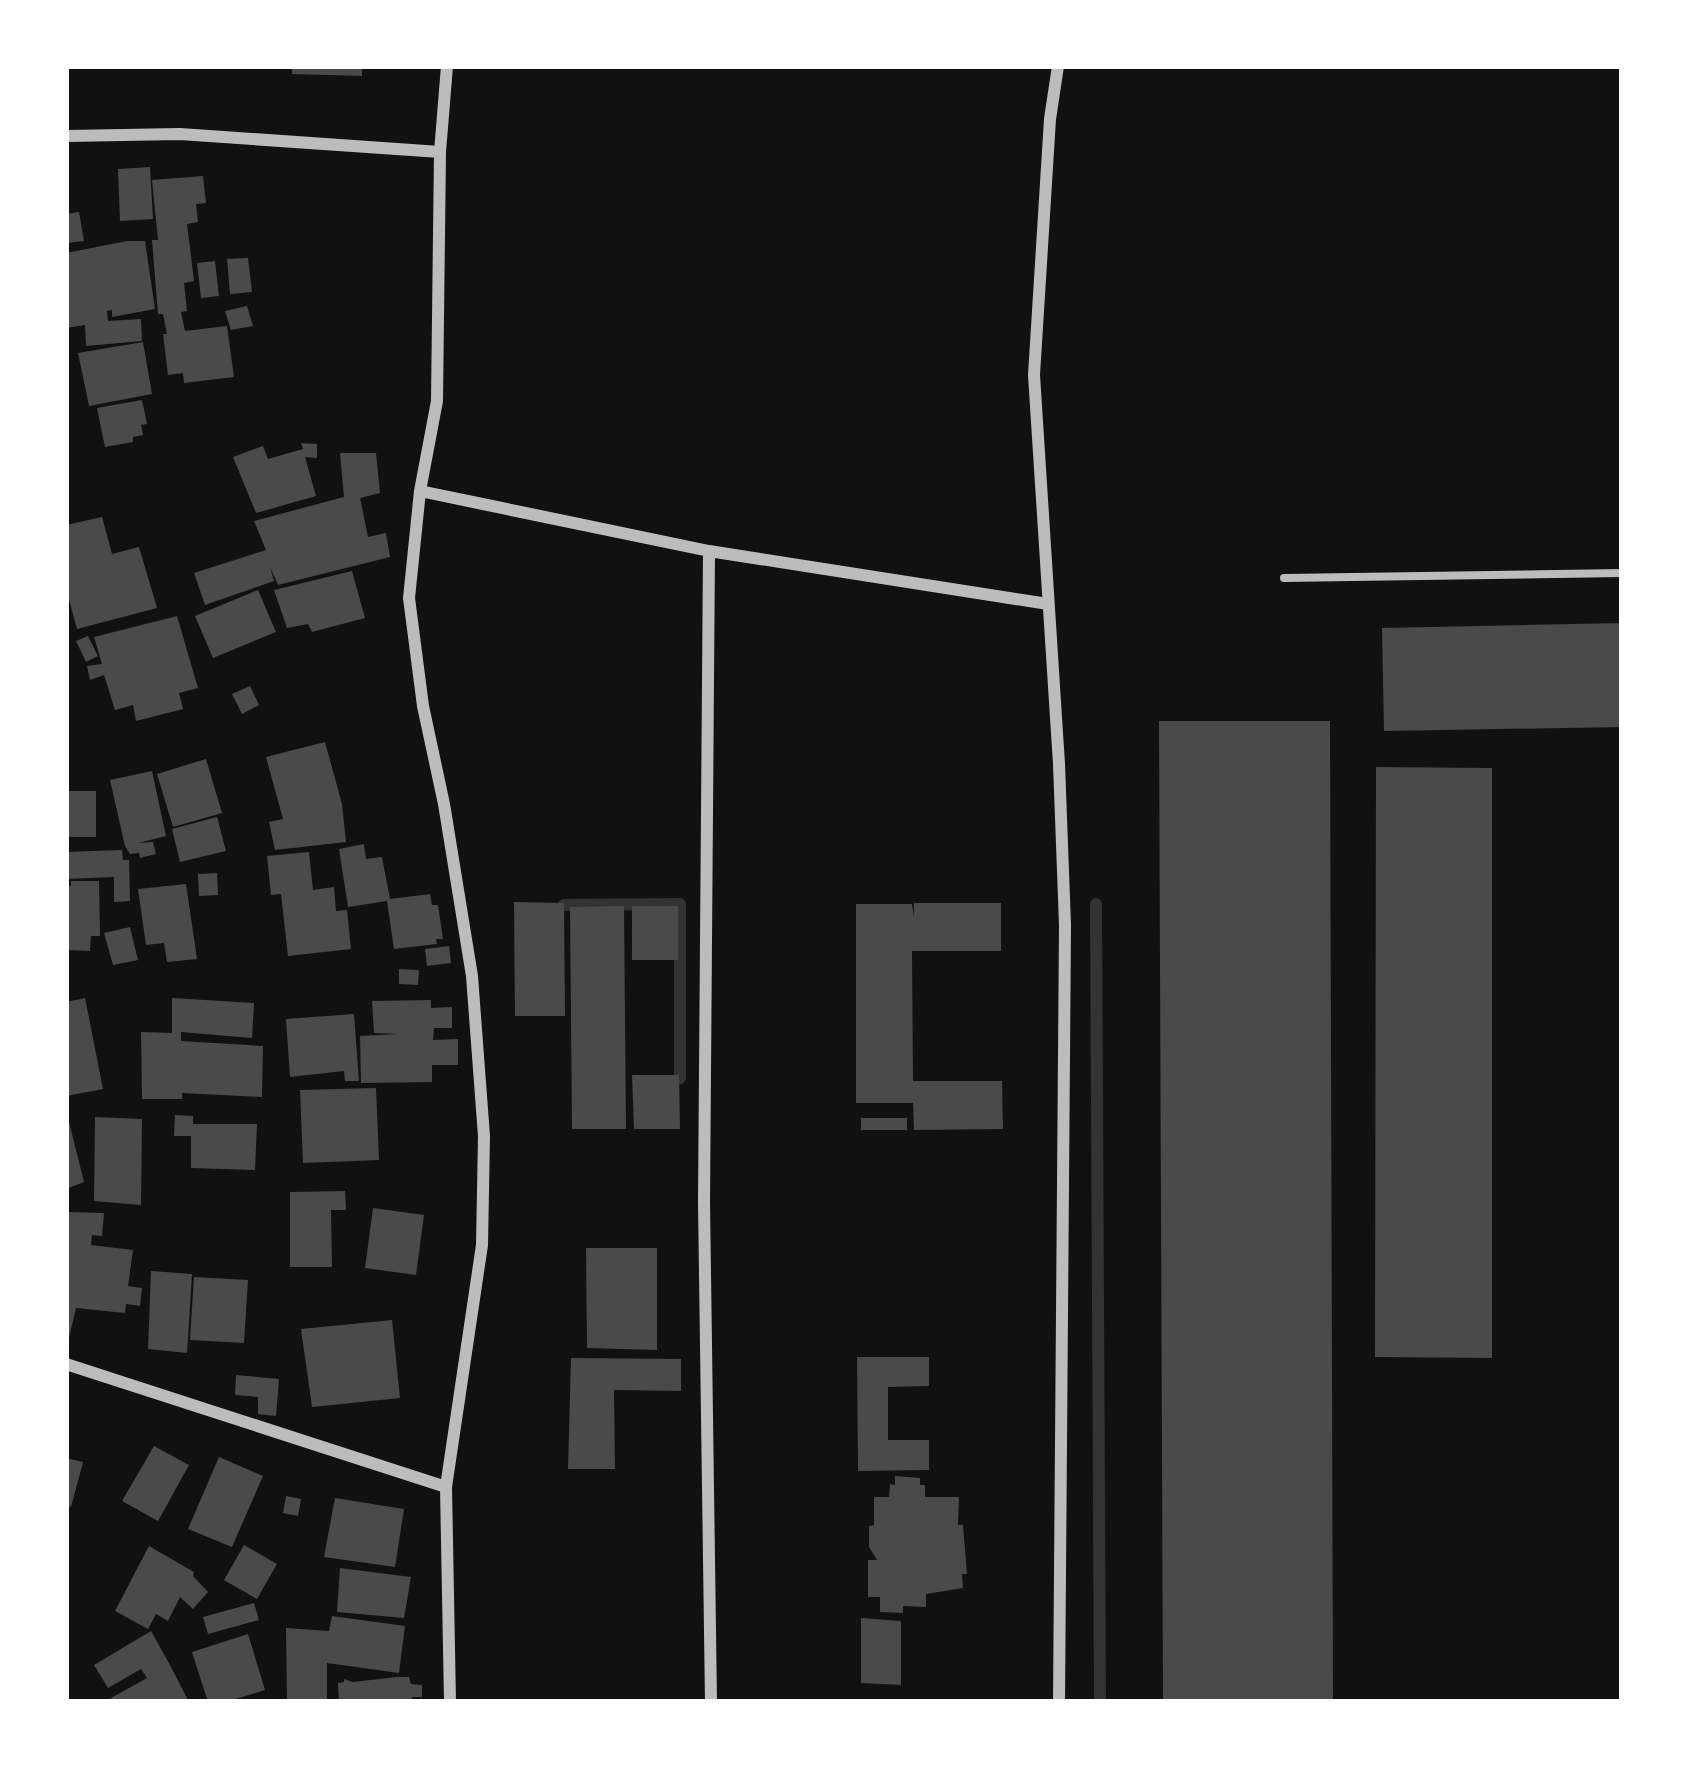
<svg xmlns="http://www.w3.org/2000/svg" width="1688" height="1768" font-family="'Fira Sans',sans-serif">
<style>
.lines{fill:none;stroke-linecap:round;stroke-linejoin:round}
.stream{stroke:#333;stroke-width:12}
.building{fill:#4a4a4a}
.service{stroke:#bcbcbc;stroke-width:8}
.minor{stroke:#bcbcbc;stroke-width:12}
</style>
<rect width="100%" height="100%" fill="#111"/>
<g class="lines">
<path class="stream" d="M1096 904 1100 1702
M564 905 680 904V1078"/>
</g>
<path class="building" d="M292 66H362V76L292 74Z
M150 167 153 219 120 221 118 169Z
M203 176 206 203 196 204 198 222 187 224 194 281 184 283 187 311 181 312 185 331 227 326 234 377 184 383 183 373 168 375 163 334H167L163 314H158L152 240H158L152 180Z
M79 212 84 241 66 243V214Z
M127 241H145L155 309 112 317V310L107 311 108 321 141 319 142 341 86 346 85 325 66 328V253Z
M248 258 252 292 230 294 227 259Z
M215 261 219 296 201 298 197 263Z
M247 306 253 326 231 330 225 311Z
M143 342 152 394 89 406 78 353Z
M142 400 147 424 141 425 143 435 133 437V442L105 447 97 408Z
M301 443 317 444V458L305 457 316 496 256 513 233 457 263 446 268 459 303 449Z
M340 453H376L380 493 360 498 368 537 386 533 390 557 278 585 270 567 274 581 205 605 194 573 266 550 254 521 344 497Z
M102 517 112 554 139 547 157 608 77 629 66 588V525Z
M352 571 365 618 312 632 308 624 287 628 274 590Z
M258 590 276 632 213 658 195 616Z
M177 616 198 688 179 693 183 709 136 721 133 705 115 710 104 675 90 680 87 666 102 664 94 637Z
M1622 623V727L1384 731 1382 628Z
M88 636 98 656 86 662 76 641Z
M250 686 259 705 242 714 232 694Z
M1159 721H1330L1333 1702H1163Z
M325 742 342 804 346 842 275 850 269 822 283 819 266 757Z
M206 759 222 813 173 827 157 774Z
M1376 767 1492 768V1358L1375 1357Z
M152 771 166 836 138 843 153 842 156 854 140 858 139 853 130 854 125 846 110 780Z
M66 791H96V837H66Z
M217 817 226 851 180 862 172 829Z
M364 844 366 859 382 857 390 899 430 894 432 905H438L443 939H436L437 944 394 949 387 901 348 907 339 849Z
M122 850 123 860H129L130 901 114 902V877L66 879V852Z
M309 852 313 890 334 887 336 911 347 910 351 949 288 956 281 894 271 895 267 856Z
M217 873 218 895 199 896 198 874Z
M71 881H99L100 936H91L90 951 66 950V886H71Z
M186 884 197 959 167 962 164 943 146 945 138 889Z
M514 902 564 903 565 1016H515Z
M914 903H1001V951H912L913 1081H1002L1003 1129 914 1130 913 1103H856V904H912L914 917Z
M624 906 626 1129H572L570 907Z
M632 906H678V960H632Z
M130 927 138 960 113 965 104 933Z
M449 946 451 963 427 966 425 949Z
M399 969 419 970 418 985 399 984Z
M85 998 103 1089 66 1096V1002Z
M172 998 254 1003 252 1038 181 1032V1041L263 1046 262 1097 182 1093V1099H142L141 1032 172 1033Z
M431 1000V1008L452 1007V1028H434L433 1040 458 1039V1065H432V1082L361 1083 360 1036 398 1034 374 1033 372 1001Z
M354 1014 359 1081H345L344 1071 290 1077 286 1019Z
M632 1075H679L680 1129H634Z
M376 1088 379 1160 303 1163 300 1090Z
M66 1110 84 1182 66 1189Z
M175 1115 193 1116V1124H257L255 1170 191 1168V1136H174Z
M95 1117 142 1119 141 1205 94 1201Z
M861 1118H907V1130H861Z
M345 1191 346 1210H331L332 1267H290V1192Z
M373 1208 424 1215 416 1275 365 1268Z
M66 1212 104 1213 102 1236 92 1235 91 1245 133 1250 128 1286 142 1288 140 1306 126 1304 125 1313 76 1308 68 1342Z
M586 1248H657V1350L587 1348Z
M151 1271 192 1274 187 1353 148 1349Z
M194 1277 248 1280 244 1343 190 1340Z
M392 1320 400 1398 312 1407 301 1329Z
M857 1357H929V1386L888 1387V1440H929V1470L858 1471Z
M571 1358 681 1359V1391L614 1390 615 1469H568Z
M236 1375 279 1379 276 1416 258 1414V1397L235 1395Z
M154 1446 189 1465 158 1521 122 1501Z
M219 1457 263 1476 232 1547 188 1529Z
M66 1458 83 1462 71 1507 66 1505Z
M895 1476 920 1478V1485H925V1497H959L958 1525H963L967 1574H962L963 1588 926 1594V1607L903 1606V1613L880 1612V1597H868V1560H877L869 1547V1526L874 1525V1497H889L890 1484 895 1485Z
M286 1496 301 1499 298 1516 283 1513Z
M335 1498 404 1509 395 1567 324 1557Z
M244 1545 277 1564 257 1599 224 1580Z
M149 1546 194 1572 193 1576 208 1592 193 1609 180 1597 168 1621 156 1614 148 1629 115 1611Z
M340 1568 411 1577 404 1618 337 1612Z
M254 1603 259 1620 208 1634 203 1617Z
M332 1616 405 1626 399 1673 327 1663V1702H287L286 1628 329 1631Z
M861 1618 901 1621V1685L861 1683Z
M151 1631 170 1665 189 1702H114L111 1698 147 1678 141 1669 108 1688 94 1665Z
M248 1634 265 1690 226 1702H208L192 1652Z
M397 1677H409L411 1684 422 1685V1697H412V1702H339L338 1683 344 1682V1679L353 1682Z"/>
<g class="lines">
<path class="service" d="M1284 578 1622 573"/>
<path class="minor" d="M1058 66 1050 119 1034 375 1059 764 1065 925 1059 1702
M66 136 180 134 440 152
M420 491 709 551 1048 604
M709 551 704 1202 711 1702
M66 1364 446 1487 450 1702
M446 1487 482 1245 484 1136 472 976 444 804 423 706 409 598 420 491 437 401 440 152 447 66"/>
</g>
<rect width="1688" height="1768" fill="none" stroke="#ffffff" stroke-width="138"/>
</svg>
